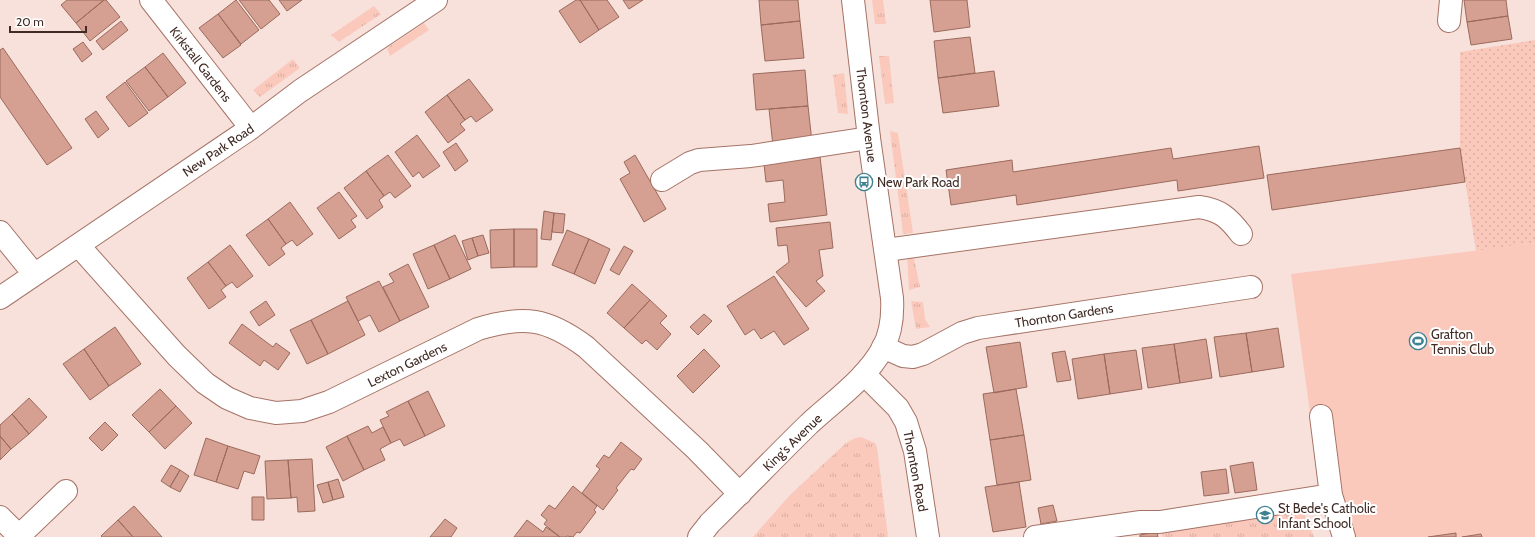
<svg xmlns="http://www.w3.org/2000/svg" width="1535" height="537" font-family="Cabin,sans-serif">
<style>
.grass{fill:url(#grass-tufts)}
.garden{fill:url(#garden-dots)}
.pitch{fill:#fbc9bc}
.building{fill:#d5a092;stroke:#9a6a5d}
.lines{fill:none;stroke-linecap:round;stroke-linejoin:round}
.minor-casing{stroke:#a57366;stroke-width:24}
.major-casing{stroke:#a57366;stroke-width:24}
.minor{stroke:#fff;stroke-width:22}
.major{stroke:#fff;stroke-width:22}
.labels{text-anchor:middle;dominant-baseline:central;stroke-width:4;stroke-linejoin:round;paint-order:stroke}
.street-label{font-size:13px;fill:#402b25;stroke:#fff}
.poi-label{font-size:13px;fill:#402b25;stroke:#fff;text-anchor:start}
</style>
<defs>
<pattern id="grass-tufts" width="24" height="20" patternUnits="userSpaceOnUse"><rect width="24" height="20" fill="#fbc9bc"/><path d="M3 7l-1-3M5 7V3M7 7l1-3M15 17l-1-3M17 17v-4M19 17l1-3" fill="none" stroke="#d8ada1"/></pattern>
<pattern id="garden-dots" width="8" height="8" patternUnits="userSpaceOnUse"><rect width="8" height="8" fill="#fbc9bc"/><path d="M2 2h.1M6 6h.1" fill="none" stroke="#d8ada1" stroke-width="1.8" stroke-linecap="round"/></pattern>
</defs>
<rect width="100%" height="100%" fill="#f8e1db"/>
<path class="grass" d="M872 0H883L886 24H875Z
M374 6 381 14 339 42 331 35Z
M424 23 429 30 390 56 387 48Z
M879 56H889L894 103 885 104Z
M293 59 300 68 260 97 253 90Z
M844 73 848 114 838 113 833 75Z
M890 131 898 133 913 233 903 234Z
M907 253H913L920 287 909 290Z
M911 301 923 302 925 319 930 327 916 329Z
M861 437 875 443 877 447 888 537H753L789 496 846 443 855 438Z
M1299 501 1314 537H1162L1160 522Z"/>
<path class="garden" d="M1535 40V243L1476 251 1460 148V52Z"/>
<path class="pitch" d="M1535 243V537H1335L1323 508 1291 274Z"/>
<path class="building" d="M67 0H104L76 23 61 5Z
M104 0H106L120 17 90 41 76 23Z
M236 0 259 30 241 44 218 14Z
M239 0H269L280 14 261 29Z
M279 0H302L287 11Z
M576 0H580L599 30 580 43 559 11Z
M580 0H607L619 17 599 30Z
M623 0H643L629 9Z
M759 0H798L800 21 761 25Z
M930 0H967L970 27 934 32Z
M1464 0H1506L1508 16 1467 22Z
M218 14 241 45 223 58 199 28Z
M1508 16 1512 39 1471 45 1467 22Z
M121 21 128 30 103 50 96 41Z
M800 21 804 58 765 61 761 25Z
M970 37 975 73 938 78 934 41Z
M83 42 92 54 82 62 73 49Z
M3 48 72 148 47 165 0 97V50Z
M163 53 186 83 168 97 145 67Z
M145 67 168 97 149 111 126 81Z
M805 70 808 106 756 110 753 74Z
M994 71 999 106 943 113 938 78Z
M469 79 493 110 476 122 471 116 465 120 447 95Z
M125 82 148 113 129 127 106 97Z
M447 95 465 120 460 124 465 130 448 143 425 112Z
M808 106 812 142 773 146 769 109Z
M96 111 109 129 98 138 85 119Z
M417 135 440 166 423 178 419 172 413 177 395 152Z
M456 143 468 161 455 171 443 152Z
M1259 146 1264 178 1178 191 1177 180 1017 205 1016 195 951 205 946 170 1012 160 1013 172 1171 148 1173 159Z
M1460 148 1465 182 1272 210 1267 175Z
M388 155 411 186 395 198 390 192 384 196 366 171Z
M635 155 666 209 644 222 620 179 630 173 624 162Z
M820 157 827 215 770 222 768 204 785 202 783 180 766 182 764 164Z
M366 171 384 196 379 200 383 207 367 219 344 188Z
M339 192 357 216 351 220 356 227 339 239 317 208Z
M290 202 313 234 297 246 292 240 286 244 268 219Z
M544 211 554 213 551 240 541 239Z
M554 213 565 214 563 233 552 232Z
M268 219 286 244 281 248 285 254 269 266 246 235Z
M830 222 833 248 819 250 823 276 816 281 825 291 806 307 776 272 789 262 787 245 778 246 776 228Z
M514 229V267L491 268 490 230Z
M514 229H537V267H514Z
M567 230 589 239 574 274 552 265Z
M455 235 471 269 450 279 434 245Z
M483 235 489 253 478 256 472 238Z
M472 238 478 256 468 260 462 241Z
M589 239 610 249 595 284 574 274Z
M230 245 253 276 237 288 232 282 226 286 208 262Z
M434 245 450 279 428 289 413 254Z
M624 246 633 251 619 275 610 270Z
M208 262 226 286 221 290 226 297 209 309 187 278Z
M408 264 429 307 400 321 383 287 394 282 389 274Z
M774 276 809 329 784 345 774 331 761 339 754 329 745 335 727 306Z
M379 281 400 321 379 332 370 315 358 321 346 297Z
M632 284 650 300 624 328 607 313Z
M650 300 667 316 660 323 671 334 657 350 646 340 642 344 624 328Z
M266 301 275 315 259 326 250 312Z
M348 301 365 335 328 354 311 320Z
M704 314 712 321 698 335 690 327Z
M311 320 328 354 307 364 290 330Z
M242 324 273 347 276 343 290 353 278 370 264 360 260 366 229 343Z
M115 327 141 364 109 386 84 349Z
M1278 328 1284 367 1252 372 1246 333Z
M1246 333 1252 372 1220 377 1214 337Z
M1206 339 1212 378 1180 383 1174 344Z
M1020 342 1027 387 994 393 986 347Z
M1174 344 1180 383 1148 388 1142 348Z
M84 349 109 386 90 400 63 364Z
M704 349 720 366 693 393 677 376Z
M1136 350 1142 389 1110 394 1104 354Z
M1065 351 1071 380 1057 382 1052 353Z
M1104 354 1110 394 1078 399 1072 359Z
M160 389 176 406 149 432 132 415Z
M1016 389 1024 435 990 440 983 394Z
M428 391 445 426 425 436 408 401Z
M29 398 47 417 29 434 12 414Z
M408 401 425 436 404 446 400 439 391 443 380 420 389 416 386 412Z
M176 406 192 423 165 449 149 432Z
M12 414 29 434 11 449 0 436V425Z
M105 422 118 435 102 451 89 438Z
M368 426 372 433 383 427 391 443 380 449 385 460 364 470 347 436Z
M1024 435 1031 480 997 485 990 440Z
M0 436 11 449 0 460Z
M347 436 364 470 343 481 326 447Z
M206 438 228 446 216 482 194 475Z
M621 442 642 459 634 470 631 469 616 488 618 490 603 510 582 493 600 469 596 466 604 455 609 458Z
M228 446 260 456 254 474 244 471 238 489 216 482Z
M312 459 315 511 298 512 297 497 291 498 288 460Z
M288 460 291 498 267 499 265 461Z
M1253 462 1257 490 1235 493 1230 466Z
M171 465 180 470 170 487 161 481Z
M1226 469 1229 493 1204 496 1201 472Z
M180 470 189 476 180 492 170 487Z
M338 479 344 497 333 500 328 482Z
M328 482 333 500 323 503 317 485Z
M1019 482 1026 527 993 532 985 487Z
M573 486 597 506 594 510 596 512 580 533 577 532 573 537 567 536 566 537H560L544 524 547 520 541 515 549 505 555 509Z
M252 497H264V520H252Z
M1053 505 1057 521 1041 524 1038 508Z
M134 506 162 537H133L118 520Z
M445 519 457 528 451 537H430Z
M118 520 133 537H102L101 536Z
M527 520 543 532 546 527 560 537H514Z
M1157 532 1158 537H1140V535Z
M1456 533V537H1428Z
M1481 534 1482 537H1462Z"/>
<g class="lines">
<defs>
<path id="minor" d="M151 0 251 128
M1449 21 1451 0
M662 180 690 163 699 160 751 156 869 138
M0 232 34 274
M78 245 177 356 205 383 227 398 250 408 276 413 302 411 329 402 478 329C524 315 547 318 586 347L697 450 740 494
M886 250 1199 207C1220 210 1228 217 1241 234
M0 298 251 128 300 91 436 0
M883 347 903 356 913 357 923 354 962 333 978 328 1251 287
M864 374 898 408 906 422 915 451 928 537
M1321 416 1331 495
M0 517 19 536
M18 537 66 491
M1035 537 1141 522H1160L1331 495 1344 537"/>
<path id="major" d="M699 537 710 523C744 490 776 456 809 424 835 400 866 379 883 348 891 333 893 315 892 298L869 138 853 0"/>
</defs>
<use href="#minor" class="minor-casing"/>
<use href="#major" class="major-casing"/>
<use href="#minor" class="minor"/>
<use href="#major" class="major"/>
</g>
<defs>
<symbol id="bus-ring" viewBox="-11 -11 22 22"><circle r="9.5" fill="#fff" stroke="#3e8191" stroke-width="1.5"/><path d="M-5-6H5V4H4V6H2V4H-2V6H-4V4H-5ZM-3.5-4V0h7V-4ZM-3.5 1.2v1.5H-2V1.2ZM2 1.2v1.5H3.5V1.2Z" fill="#3e8191"/></symbol>
<symbol id="stadium-ring" viewBox="-11 -11 22 22"><circle r="9.5" fill="#fff" stroke="#3e8191" stroke-width="1.5"/><path d="M0-5a6.5 5 0 1 0 0 10a6.5 5 0 1 0 0-10ZM-3.5-1.8h7v3.6h-7Z" fill="#3e8191"/></symbol>
<symbol id="school-ring" viewBox="-11 -11 22 22"><circle r="9.5" fill="#fff" stroke="#3e8191" stroke-width="1.5"/><path d="M0-5L7-2L0 1L-7-2ZM-4 1L0 2.5L4 1V4Q0 6-4 4Z" fill="#3e8191"/></symbol>
</defs>
<g fill-rule="evenodd">
<use href="#bus-ring" x="854" y="172" width="20" height="20"/>
<use href="#stadium-ring" x="1408" y="331" width="20" height="20"/>
<use href="#school-ring" x="1255" y="505" width="20" height="20"/>
</g>
<g class="labels">
<g class="street-label">
<text transform="translate(201 64) rotate(52)">Kirkstall Gardens</text>
<text transform="translate(867 115) rotate(83)">Thornton Avenue</text>
<text transform="translate(218 150) rotate(-34)">New Park Road</text>
<text transform="translate(1064 315) rotate(-9)">Thornton Gardens</text>
<text transform="translate(407 364) rotate(-26)">Lexton Gardens</text>
<text transform="translate(792 442) rotate(-44)">King's Avenue</text>
<text transform="translate(916 471) rotate(79)">Thornton Road</text>
</g>
<g class="poi-label">
<text x="877" y="182">New Park Road</text>
<text x="1431" y="334">Grafton<tspan x="1431" dy="15">Tennis Club</tspan></text>
<text x="1278" y="508">St Bede's Catholic<tspan x="1278" dy="15">Infant School</tspan></text>
</g>
</g>
<path d="M10 26v6h76v-6" fill="none" stroke="#402b25" stroke-width="2"/>
<text x="16" y="26" font-size="12" fill="#402b25" stroke="#ffffff" stroke-width="3" paint-order="stroke">20 m</text>
</svg>
